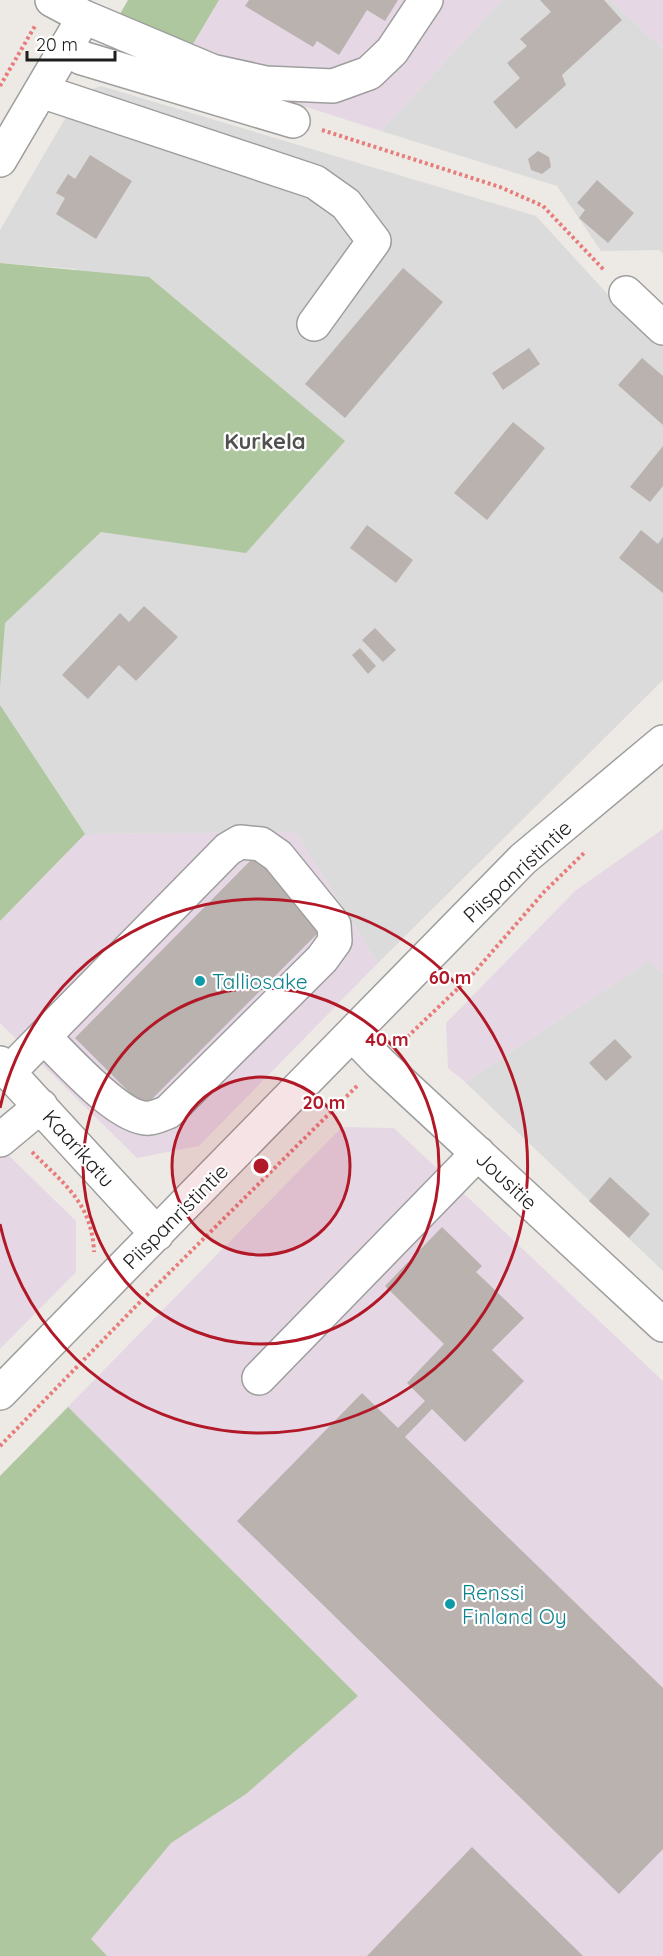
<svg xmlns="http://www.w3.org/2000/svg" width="663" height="1956" font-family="Quicksand,sans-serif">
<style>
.residential{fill:#dbdbdb}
.industrial{fill:#e5d7e4}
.forest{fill:#afc79f}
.building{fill:#bab2ae}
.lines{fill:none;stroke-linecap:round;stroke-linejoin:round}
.minor-casing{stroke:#9e9e9e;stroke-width:36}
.path{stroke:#e87c7b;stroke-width:4;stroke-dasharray:3 3;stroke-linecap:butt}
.minor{stroke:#fff;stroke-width:33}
.ring{fill:none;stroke:#b21928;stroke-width:3}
.culture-dot{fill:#0f9aa8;stroke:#fff;stroke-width:2}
.labels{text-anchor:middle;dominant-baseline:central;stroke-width:4.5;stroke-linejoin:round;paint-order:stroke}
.street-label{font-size:21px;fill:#1d1d1d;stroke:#fff}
.culture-label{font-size:21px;fill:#0d838f;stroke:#fff;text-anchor:start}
.neighbourhood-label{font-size:22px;font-weight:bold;fill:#505050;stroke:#fff}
.centre{fill:#b21928;stroke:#fff;stroke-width:3}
.ring-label{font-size:18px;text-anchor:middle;font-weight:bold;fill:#b21928;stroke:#fff;stroke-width:4.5;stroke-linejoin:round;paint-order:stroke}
</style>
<rect width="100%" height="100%" fill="#edeae5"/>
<path class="residential" d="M502 0H610L663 49V254L659 250 601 251 557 186 381 131Z
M101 86 536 216 613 300 663 345V680L378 963 295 832 86 834 0 921V517L76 269 0 263V230L80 93Z
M649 961 663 974V1271L465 1082Z"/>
<path class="industrial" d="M219 0H502L381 131 180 66Z
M610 0H663V49Z
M663 829V974L649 961 465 1082 448 1068 446 1023 575 891Z
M295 832 378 963 199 1146 137 1158 0 1023V921L85 834Z
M342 1127 394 1128 663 1381V1956H0V1476Z
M0 1147 76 1221V1272L0 1349Z"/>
<path class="forest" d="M128 0H219L193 44 120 14Z
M0 263 149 277 345 441 246 553 101 532 5 623 0 687Z
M0 705 85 834 0 921Z
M68 1407 358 1696 246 1794 171 1843 91 1939 107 1956H0V1476Z"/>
<path class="building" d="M249 0H398L385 21 367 10 339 55 317 41 313 47 245 6Z
M540 0H604L622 20 562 75 566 85 516 129 493 102 520 78 507 63 527 46 520 39 551 12Z
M538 151 549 157 551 167 542 174 531 170 528 159Z
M90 155 132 181 96 239 56 214 65 198 56 193 68 174 75 179Z
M597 180 634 213 608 243 579 218 585 210 577 203Z
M403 268 443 302 345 418 305 384Z
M529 348 540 364 503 390 492 373Z
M642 358 663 376V425L618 385Z
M513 422 545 448 487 520 454 493Z
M663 446V486L650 502 630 487Z
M367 525 413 560 396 583 350 548Z
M641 530 658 544 663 537V593L619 558Z
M144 606 178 637 136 681 119 665 88 699 62 675 120 613 129 622Z
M375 628 396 650 383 662 362 640Z
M360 648 376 666 368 674 352 655Z
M256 855 326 925 144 1107 75 1038Z
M615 1039 632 1057 606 1081 589 1063Z
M610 1177 650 1214 629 1238 589 1201Z
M442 1227 482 1266 476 1272 524 1318 492 1350 524 1381 465 1442 432 1409 405 1437 663 1688V1849L619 1894 237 1521 362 1393 398 1428 425 1401 407 1383 444 1344 385 1286Z
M472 1847 583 1956H367Z"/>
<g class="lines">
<defs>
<path id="minor" d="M52 0 84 17 212 71 266 83 333 86 369 73 392 51 426 0
M66 49 82 58 293 121
M41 91 315 182 346 204 374 241 314 324
M0 160 77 29
M626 293 663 328
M353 1035 380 1063 663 1325
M0 1063 157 1234
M9 1072 228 849 240 842 261 844 278 856 334 925 335 941 322 959 168 1112C163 1114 156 1117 150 1118 121 1122 65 1057 44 1037
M0 1140 41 1106
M259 1378 478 1153
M0 1393 523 859 663 742"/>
</defs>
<use href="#minor" class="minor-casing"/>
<path class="path" d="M0 86 35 26
M322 130 500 187 543 206 604 270
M403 1041 472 975 544 892 585 852
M32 1152C64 1184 92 1203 94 1252
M0 1446 138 1304 359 1084"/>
<use href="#minor" class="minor"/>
</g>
<circle cx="261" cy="1166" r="89" fill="#b21928" fill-opacity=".12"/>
<g class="ring">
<circle cx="261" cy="1166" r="89"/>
<circle cx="261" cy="1166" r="178"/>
<path d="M0 1108A267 267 0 1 1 0 1224"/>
</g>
<g class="culture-dot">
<circle cx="200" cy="981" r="6"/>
<circle cx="450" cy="1604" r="6"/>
</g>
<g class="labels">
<g class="street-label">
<text transform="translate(517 871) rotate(-43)">Piispanristintie</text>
<text transform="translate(79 1148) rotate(48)">Kaarikatu</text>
<text transform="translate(507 1180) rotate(43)">Jousitie</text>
<text transform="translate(175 1216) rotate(-45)">Piispanristintie</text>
</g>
<g class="culture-label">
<text x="212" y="981">Talliosake</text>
<text x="462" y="1592">Renssi<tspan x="462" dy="24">Finland Oy</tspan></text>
</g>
<g class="neighbourhood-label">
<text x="265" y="441">Kurkela</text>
</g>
</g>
<circle cx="261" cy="1166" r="9" class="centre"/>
<g class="ring-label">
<text x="450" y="984">60 m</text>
<text x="387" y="1046">40 m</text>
<text x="324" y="1109">20 m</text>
</g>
<path d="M27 51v9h88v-9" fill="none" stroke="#1d1d1d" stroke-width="3"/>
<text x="36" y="51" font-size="18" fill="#1d1d1d" stroke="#ffffff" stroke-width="4.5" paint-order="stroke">20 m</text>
</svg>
